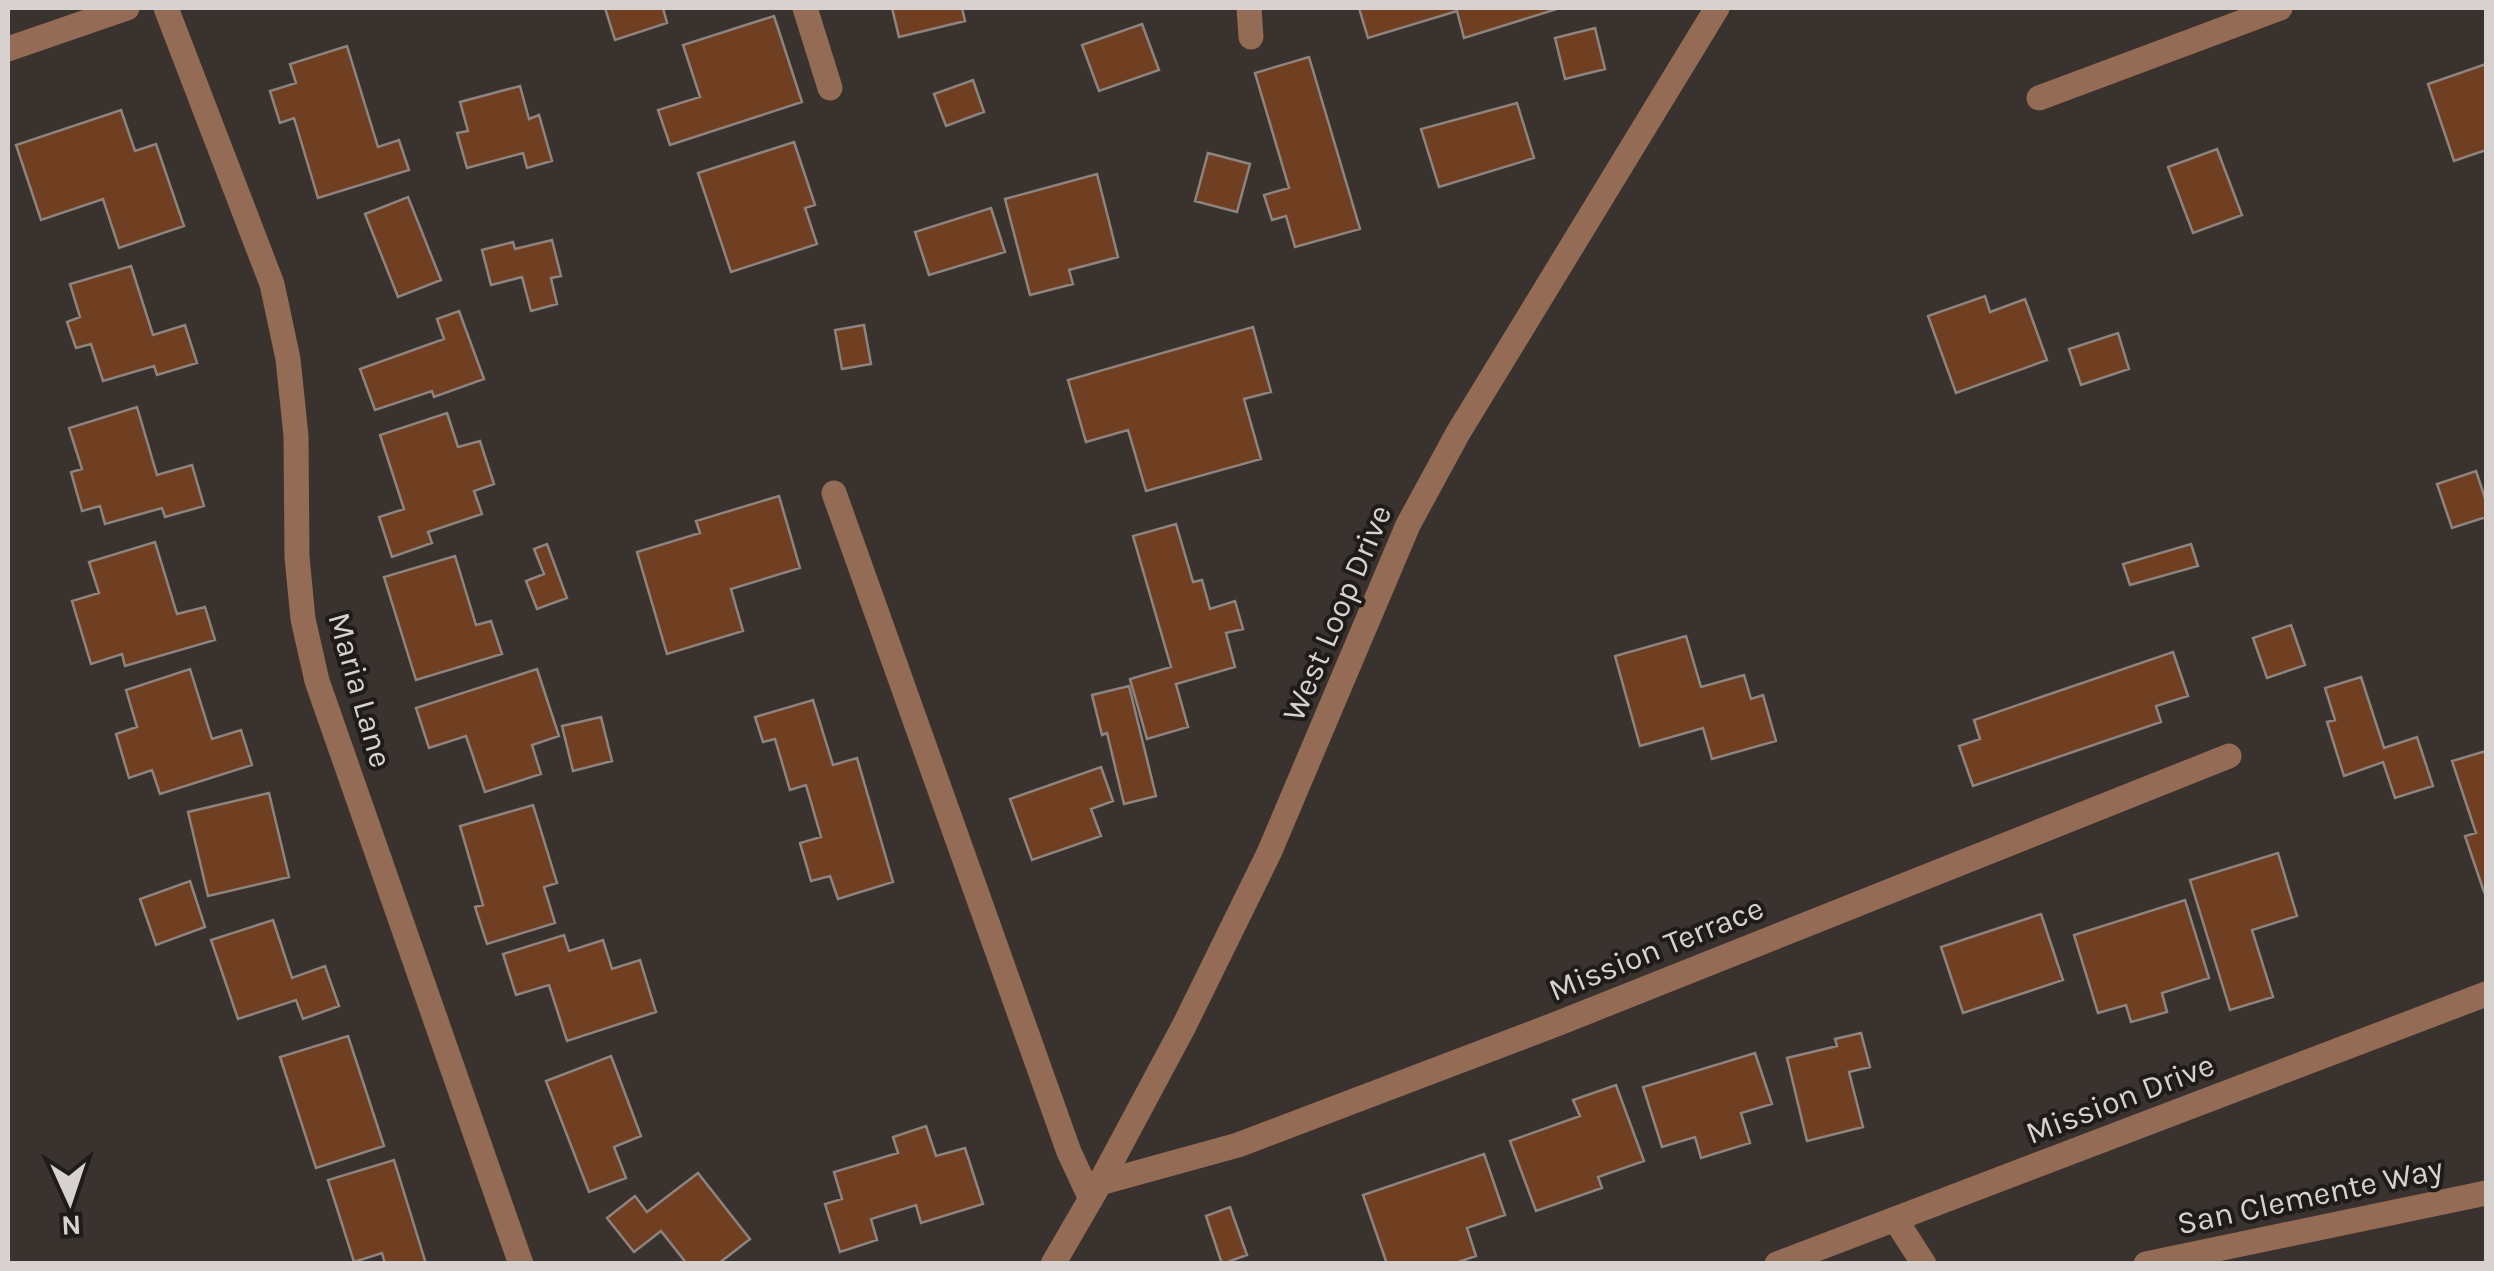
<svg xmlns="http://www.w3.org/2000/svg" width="2494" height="1271" font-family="Karla,sans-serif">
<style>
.building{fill:#703f22;stroke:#8e847f;stroke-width:2.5}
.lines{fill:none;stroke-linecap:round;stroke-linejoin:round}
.minor{stroke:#946b54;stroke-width:25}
.labels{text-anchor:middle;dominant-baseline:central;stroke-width:8;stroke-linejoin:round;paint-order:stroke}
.street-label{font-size:32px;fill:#d7d2cf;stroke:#1e1b19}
</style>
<rect width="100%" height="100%" fill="#3a322e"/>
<path class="building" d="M605 8H663L667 23 615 40Z
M892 8H962L965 21 899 37Z
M1359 8H1556L1557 9 1464 38 1457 11 1368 38Z
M774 16 802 102 670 145 658 110 700 97 683 45Z
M1142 24 1159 70 1099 91 1082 45Z
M1595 28 1605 69 1565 79 1555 38Z
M347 46 378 147 399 140 409 170 318 198 294 118 280 123 270 91 296 83 290 64Z
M1309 57 1360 229 1295 247 1286 216 1272 220 1264 195 1289 188 1255 73Z
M2486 64V150L2454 161 2428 84Z
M973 80 984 112 946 126 934 94Z
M520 86 529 119 539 115 552 161 527 168 523 153 467 168 457 133 468 131 460 102Z
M1517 103 1534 158 1439 187 1421 129Z
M121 110 135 151 156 144 184 226 119 248 103 199 41 220 16 145Z
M794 142 815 205 805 208 817 244 731 272 698 173Z
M2217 149 2242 215 2193 233 2168 167Z
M1208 153 1250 164 1237 212 1195 201Z
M1097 174 1118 257 1069 270 1073 284 1030 295 1005 199Z
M408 197 441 280 398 297 365 214Z
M991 208 1005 252 929 275 915 232Z
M552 240 561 276 551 278 557 304 531 311 522 277 491 285 482 250 513 242 515 249Z
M131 266 153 335 185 325 197 363 157 375 154 366 103 381 91 344 76 348 67 322 80 317 70 284Z
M1985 296 1990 312 2025 299 2047 360 1956 393 1928 316Z
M459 311 484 379 434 397 432 391 375 410 360 369 444 339 437 319Z
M864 325 871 364 842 369 835 330Z
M1253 327 1271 392 1244 399 1261 459 1146 491 1128 430 1086 442 1068 380Z
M2118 333 2129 369 2081 385 2069 349Z
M137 407 157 475 192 465 204 506 165 517 162 508 105 524 100 506 82 511 71 472 82 469 69 428Z
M447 413 458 447 480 441 494 484 474 491 482 514 428 532 432 543 392 557 379 517 404 509 380 435Z
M2476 471 2486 501V517L2452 528 2437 484Z
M779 496 800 568 731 589 743 631 667 654 637 552 700 533 696 521Z
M1176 524 1193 582 1202 580 1210 609 1235 601 1243 629 1226 633 1235 667 1176 684 1188 727 1147 739 1130 679 1171 667 1133 536Z
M155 542 177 614 205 607 215 640 125 666 122 654 91 664 72 601 99 593 89 562Z
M547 544 567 598 537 609 526 581 544 574 534 549Z
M2191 544 2198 566 2130 585 2123 564Z
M455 556 476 625 491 621 502 654 416 680 384 577Z
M2291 625 2305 665 2267 678 2253 638Z
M1686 636 1701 687 1744 675 1751 699 1763 695 1776 741 1712 759 1703 728 1640 746 1615 656Z
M2173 652 2188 696 2156 706 2161 722 1973 786 1959 746 1980 739 1974 720Z
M190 669 212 739 241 730 252 765 160 794 152 770 129 778 116 734 137 727 126 690Z
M537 669 559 736 532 745 541 774 485 792 466 736 429 748 416 708Z
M2361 677 2384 748 2417 737 2433 786 2395 798 2383 762 2344 776 2327 722 2335 720 2325 688Z
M1129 686 1156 796 1124 804 1107 733 1102 735 1092 695Z
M813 700 833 765 857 758 893 882 838 899 830 876 811 881 800 843 821 837 806 785 790 790 775 739 763 742 755 717Z
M601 717 612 761 573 771 562 726Z
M2486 751V891L2484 892 2465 836 2476 833 2452 761Z
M1101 767 1113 801 1091 809 1101 836 1032 860 1010 799Z
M269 793 289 877 208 896 188 812Z
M533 805 557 883 544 887 555 923 487 944 475 907 483 905 460 826Z
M2278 853 2297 916 2252 930 2273 997 2230 1010 2190 880Z
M190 881 205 927 156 945 140 899Z
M2185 900 2209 978 2162 993 2167 1012 2131 1022 2126 1005 2098 1013 2074 935Z
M2041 914 2063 980 1963 1013 1941 947Z
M273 920 292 978 325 966 339 1006 303 1019 296 1000 238 1019 211 940Z
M564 935 569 951 603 940 612 969 640 960 656 1012 567 1041 549 985 516 995 503 954Z
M1861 1033 1870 1067 1849 1072 1863 1127 1807 1141 1787 1058 1837 1046 1835 1039Z
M348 1036 384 1146 316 1168 280 1057Z
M1755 1053 1772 1104 1741 1113 1750 1143 1701 1158 1695 1137 1662 1147 1643 1087Z
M611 1056 641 1136 614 1147 626 1178 589 1192 546 1081Z
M1616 1085 1644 1161 1598 1177 1602 1188 1536 1211 1510 1141 1580 1116 1573 1100Z
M926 1126 936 1156 965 1148 983 1204 921 1223 916 1205 871 1219 877 1240 840 1252 825 1204 842 1199 834 1172 898 1153 893 1137Z
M1484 1154 1505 1215 1467 1228 1476 1256 1453 1264H1387L1363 1195Z
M394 1160 426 1264H385L382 1253 354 1262 328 1180Z
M698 1173 750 1239 718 1264H687L661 1231 634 1252 607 1218 635 1196 647 1212Z
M1230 1207 1247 1255 1222 1264 1206 1216Z"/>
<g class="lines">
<path class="minor" d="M166 8 272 284 288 359 296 436 297 557 303 619 317 681 521 1264
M805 8 830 88
M1249 8 1251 37
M8 49 127 8
M2039 98 2280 8
M834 493 1069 1152 1091 1199
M1100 1183 1238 1145 1559 1023 2229 756
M1895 1219 1924 1264
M1053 1264 1100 1183 1184 1026 1269 853 1408 525 1458 433 1717 8
M1777 1264 2486 994
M2146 1264 2486 1193"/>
</g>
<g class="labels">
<g class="street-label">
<text transform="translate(1337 613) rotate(-67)">West Loop Drive</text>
<text transform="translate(360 690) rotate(74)">Maria Lane</text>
<text transform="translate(1656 949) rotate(-22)">Mission Terrace</text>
<text transform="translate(2120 1099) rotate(-21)">Mission Drive</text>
<text transform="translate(2310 1196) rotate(-12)">San Clemente Way</text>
</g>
</g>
<rect width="2494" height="1271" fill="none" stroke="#d7d2cf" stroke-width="20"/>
<g transform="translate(70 1201) rotate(177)" stroke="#1e1b19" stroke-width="8" paint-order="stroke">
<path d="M0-8L18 38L0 25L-18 38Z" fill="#d7d2cf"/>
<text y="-15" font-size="28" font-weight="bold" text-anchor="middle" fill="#d7d2cf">N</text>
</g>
</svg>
